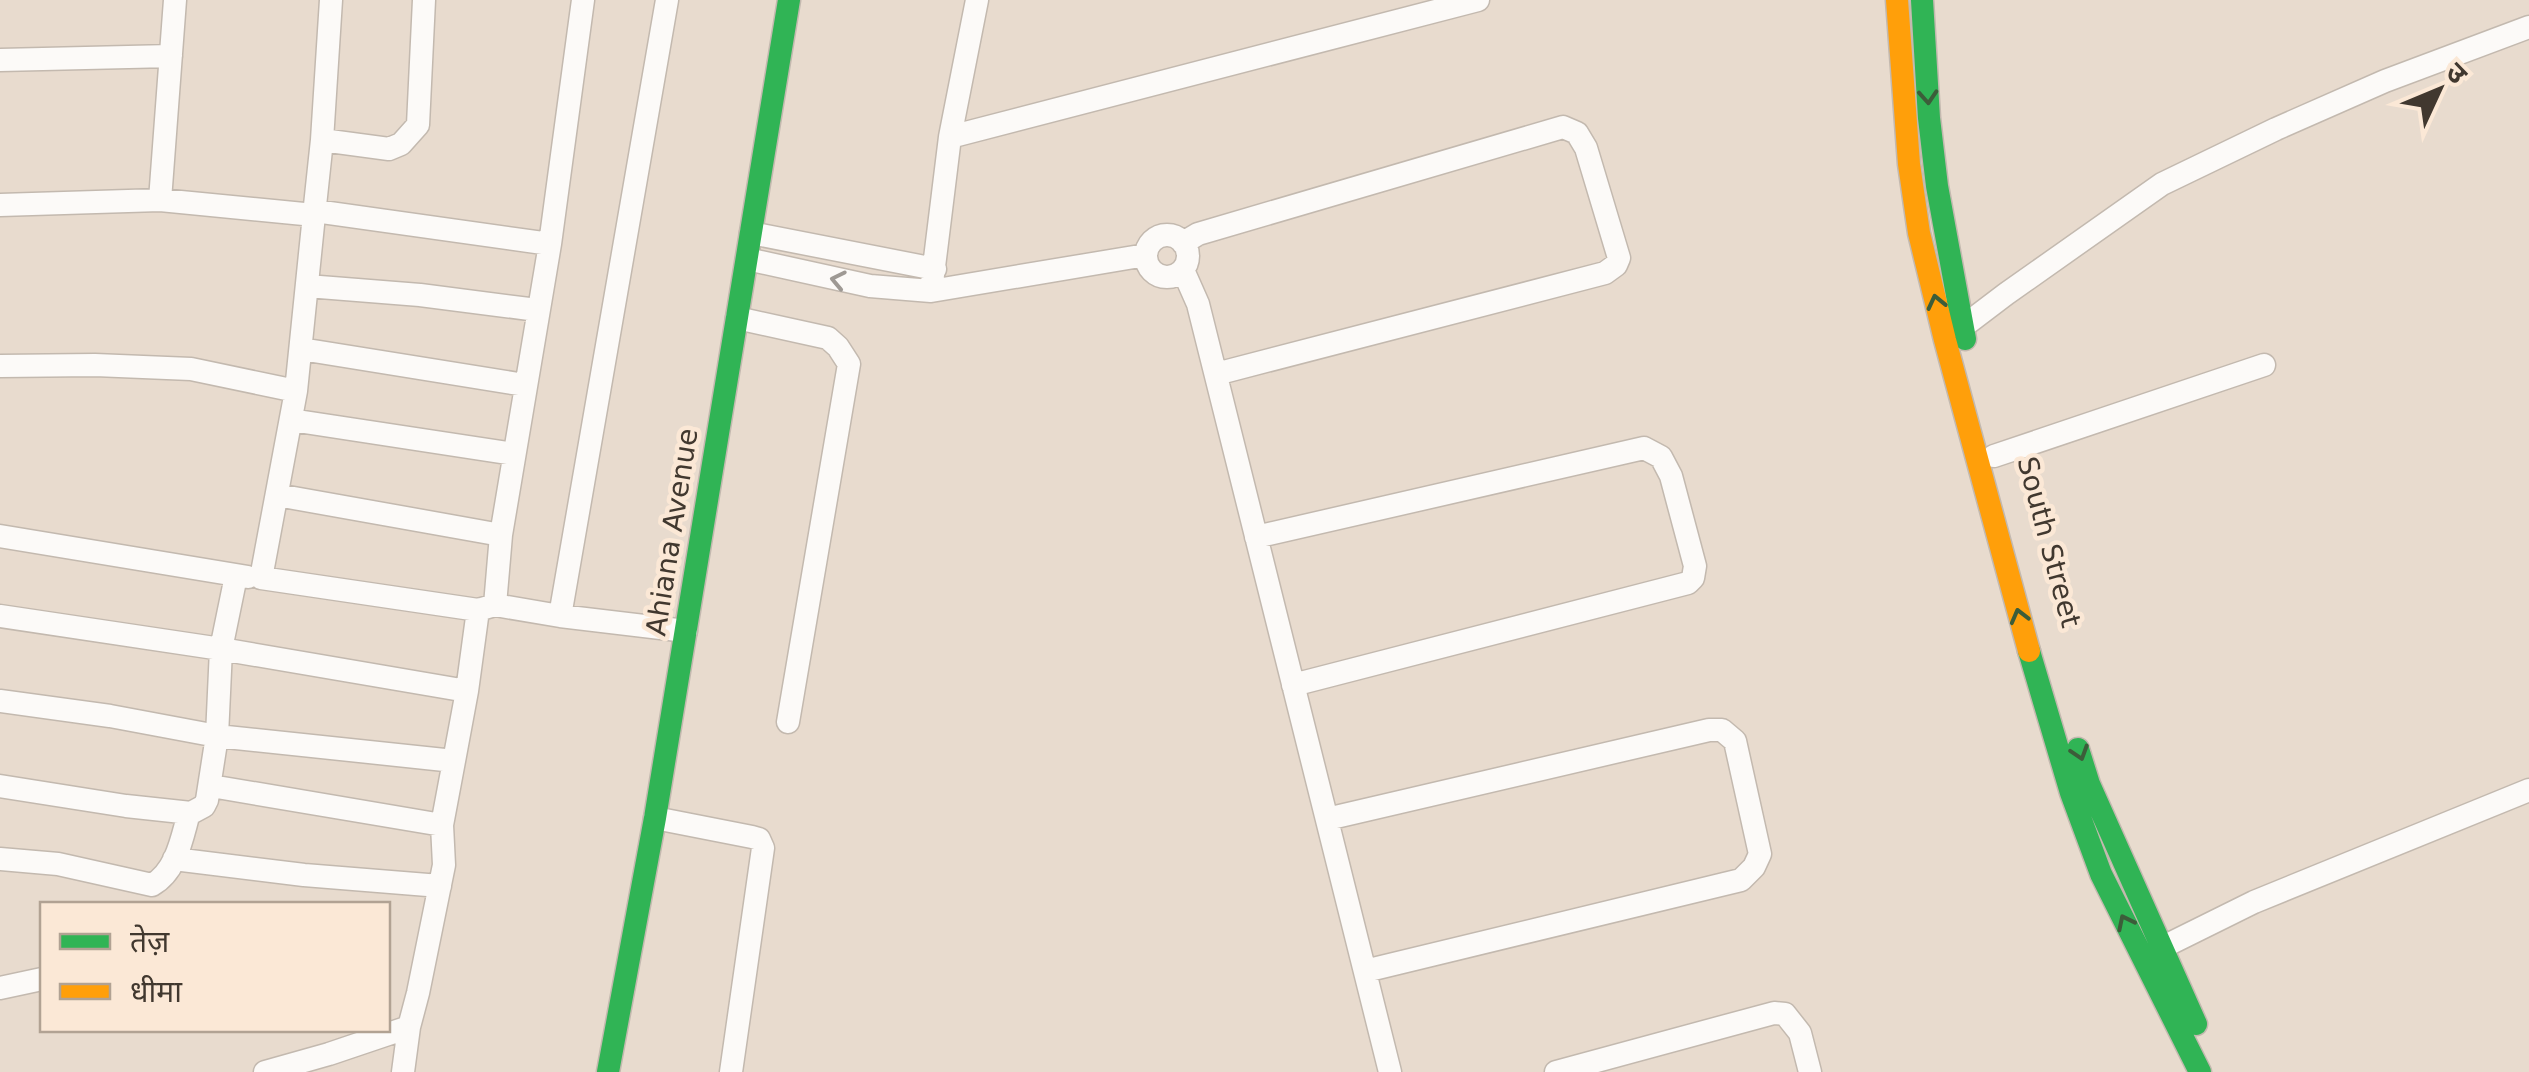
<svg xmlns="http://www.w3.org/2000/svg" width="2529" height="1072" font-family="'DejaVu Sans','Noto Sans Devanagari',sans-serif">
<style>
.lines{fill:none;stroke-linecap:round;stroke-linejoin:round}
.street-casing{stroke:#c3b9af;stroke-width:25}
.fast-casing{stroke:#c3b9af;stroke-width:25}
.slow-casing{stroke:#c3b9af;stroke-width:25}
.street{stroke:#fcfaf8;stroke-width:22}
.fast{stroke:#30b455;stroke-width:22}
.slow{stroke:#ff9f0a;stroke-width:22}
.oneway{stroke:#3c5d3a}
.oneway2{stroke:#9e9994}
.labels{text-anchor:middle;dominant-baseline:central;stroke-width:9;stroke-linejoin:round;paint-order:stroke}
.street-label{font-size:28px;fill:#41382f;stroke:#fbe8d6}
</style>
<rect width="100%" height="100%" fill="#e8dbce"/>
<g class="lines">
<defs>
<path id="street" d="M175 0 160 200 314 215 322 140
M331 0 322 140 389 149 401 144 418 125 424 0
M0 60 171 56
M950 137 1478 0
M0 205 160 200
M315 211 550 244
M314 215 296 391 261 578 478 610 495 605 560 616 686 631
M751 233 935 269
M1146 256a21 21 0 1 1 42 0a21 21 0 1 1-42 0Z
M1183 243 1198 234 1563 127 1577 133 1586 148 1619 258 1616 265 1605 273 1216 374
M747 259 870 286 931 291 1146 255
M1183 270 1198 304 1390 1072
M307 286 420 295 537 310
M931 291 950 137 977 0
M737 318 828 338 838 347 849 364 788 722
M1952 335 2006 294 2162 184 2276 129 2385 81 2529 27
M301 349 525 385
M0 366 95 365 191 369 296 391
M291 420 514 454
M1994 456 2264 365
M277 495 501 535
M0 536 248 577
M1256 537 1644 448 1661 457 1671 476 1695 566 1693 578 1688 583 1293 685
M236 576 221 649 217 736 454 761 467 691 478 610
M495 605 501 535 550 244 583 0
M0 616 221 649 467 691
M560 616 667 0
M0 701 110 716 217 736 207 800 204 806 191 813 126 806 0 786
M211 786 442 825
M655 818 752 837 759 839 763 848 731 1072
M1327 819 1709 730H1722L1735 741 1760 854 1754 867 1741 880 1365 971
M0 859 58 864 152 885C177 871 182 837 189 813
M174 859 304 875 440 886
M2151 953 2254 902 2529 790
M0 988 42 979
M265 1072 329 1054 409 1027 418 993 444 865 442 825 454 761
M403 1072 409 1027
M1556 1072 1774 1013 1785 1014 1800 1033 1810 1072"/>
<path id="fast" d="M1922 0 1929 118 1937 186 1965 339
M2029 651 2071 793 2101 874 2200 1072
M2078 749 2089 784 2196 1024
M608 1072 655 818 789 0"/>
<path id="slow" d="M1897 0 1909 164 1919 233 1945 340 2029 651"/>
</defs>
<use href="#street" class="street-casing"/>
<use href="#fast" class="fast-casing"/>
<use href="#slow" class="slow-casing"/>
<use href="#street" class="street"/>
<use href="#fast" class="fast"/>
<use href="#slow" class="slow"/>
</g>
<defs><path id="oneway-chevron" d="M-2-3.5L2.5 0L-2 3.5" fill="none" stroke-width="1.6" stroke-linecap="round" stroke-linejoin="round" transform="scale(2.5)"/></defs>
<g class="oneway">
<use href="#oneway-chevron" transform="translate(1928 97) rotate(86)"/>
<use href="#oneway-chevron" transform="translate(1936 302) rotate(-103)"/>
<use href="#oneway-chevron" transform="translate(2019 616) rotate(-105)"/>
<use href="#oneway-chevron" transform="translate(2080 753) rotate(72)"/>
<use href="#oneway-chevron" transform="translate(2125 922) rotate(-116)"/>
</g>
<use class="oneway2" href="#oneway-chevron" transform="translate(838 280) rotate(-168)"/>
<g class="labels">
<g class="street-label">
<text transform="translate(672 532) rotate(-81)">Ahiana Avenue</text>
<text transform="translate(2049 542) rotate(75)">South Street</text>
</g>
</g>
<rect x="40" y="902" width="350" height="130" fill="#fbe8d6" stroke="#b1a293" stroke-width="2.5"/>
<rect x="60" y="934" width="50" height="15" fill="#30b455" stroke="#b1a293" stroke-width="2.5"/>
<text x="130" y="952" font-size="30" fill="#41382f">तेज़</text>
<rect x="60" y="984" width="50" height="15" fill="#ff9f0a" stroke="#b1a293" stroke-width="2.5"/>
<text x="130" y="1002" font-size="30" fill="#41382f">धीमा</text>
<g transform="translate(2439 90) rotate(46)" stroke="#fbe8d6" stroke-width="8" paint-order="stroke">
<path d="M0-8L18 38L0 25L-18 38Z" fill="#41382f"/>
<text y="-15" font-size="28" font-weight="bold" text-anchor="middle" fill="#41382f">उ</text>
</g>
</svg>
